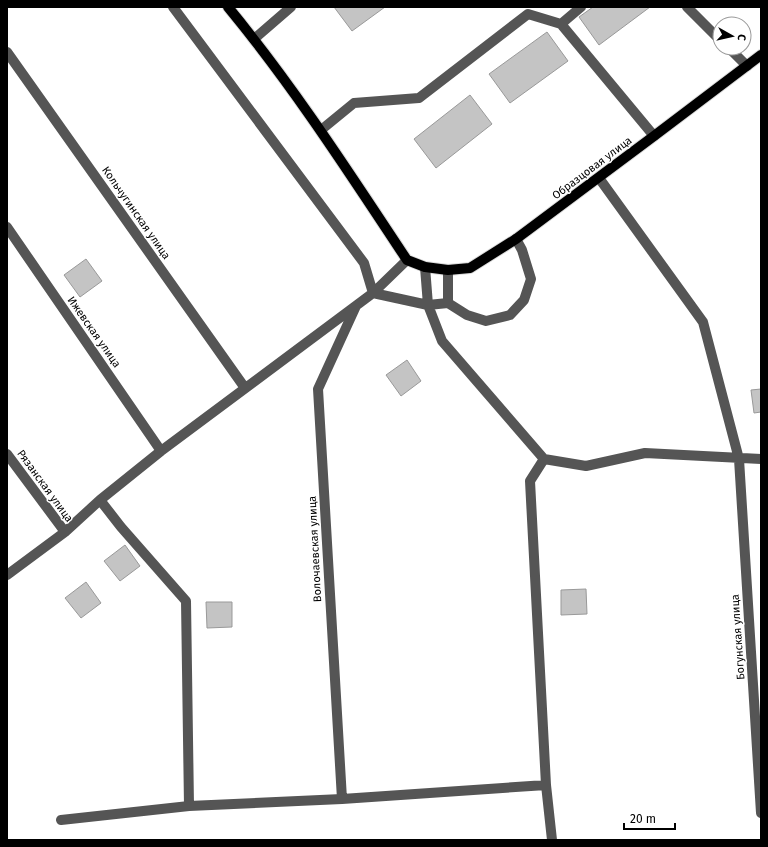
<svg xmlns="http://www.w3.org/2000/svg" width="768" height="847" font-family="'Fira Sans',sans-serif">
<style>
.building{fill:#c4c4c4;stroke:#999}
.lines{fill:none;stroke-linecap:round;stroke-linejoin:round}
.major-casing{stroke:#dbdbdb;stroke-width:12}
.minor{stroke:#555;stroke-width:10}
.major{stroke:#000;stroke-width:10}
.labels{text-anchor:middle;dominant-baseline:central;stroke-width:3;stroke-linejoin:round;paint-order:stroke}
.street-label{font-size:11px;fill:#000;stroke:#fff}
</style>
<rect width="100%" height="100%" fill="#fff"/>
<path class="building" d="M334 7H385L352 31Z
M593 7H650L599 45 579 17Z
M547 32 568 61 510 103 489 74Z
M470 95 492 124 436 168 414 139Z
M86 259 102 281 80 297 64 275Z
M407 360 421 381 401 396 386 375Z
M761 389V412L754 413 751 390Z
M125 545 140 566 120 581 104 561Z
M86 582 101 603 81 618 65 598Z
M586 589 587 614 561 615V590Z
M206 602H232V627L207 628Z"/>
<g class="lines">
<defs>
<path id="major" d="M228 7C294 87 350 174 407 260L425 267 448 270 470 268 516 239 654 136 761 55"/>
</defs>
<use href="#major" class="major-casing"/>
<path class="minor" d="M173 7 364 263 373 293 428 305 448 303
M687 7 720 40
M561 24 654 136
M254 39 291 7
M729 48 747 66
M7 52 245 388
M321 130 354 103 419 98 528 14 561 24 581 7
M599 178 703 322 739 459 761 813
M7 227 161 451
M425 267 428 305 442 341 544 459 586 466 645 453 761 459
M448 270V303L467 315 486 321 510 315 524 300 531 279 522 250 516 239
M7 454 65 532
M544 459 530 481 546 785 552 840
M100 500 121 527 186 601 189 806
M7 575 65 532 100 500 161 451 373 293 407 260
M342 799 318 389 356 306
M61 820 189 806 342 799 546 785"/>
<use href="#major" class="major"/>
</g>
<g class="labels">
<g class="street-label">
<text transform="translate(592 168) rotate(-37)">Образцовая улица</text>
<text transform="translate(136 213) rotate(55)">Кольчугинская улица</text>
<text transform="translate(94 332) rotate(55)">Ижевская улица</text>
<text transform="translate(45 486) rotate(54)">Рязанская улица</text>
<text transform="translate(315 549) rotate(-93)">Волочаевская улица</text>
<text transform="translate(738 637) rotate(-94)">Богунская улица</text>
</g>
</g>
<rect width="768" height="847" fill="none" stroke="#000000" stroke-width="16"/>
<g transform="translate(732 36) rotate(98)"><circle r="19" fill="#ffffff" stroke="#999999"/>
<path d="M0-3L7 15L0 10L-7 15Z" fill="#000000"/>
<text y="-6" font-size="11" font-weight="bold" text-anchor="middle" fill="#000000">С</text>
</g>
<path d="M624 823v6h51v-6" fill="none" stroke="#000000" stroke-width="2"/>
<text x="630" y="823" font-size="12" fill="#000000" stroke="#ffffff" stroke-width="3" paint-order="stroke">20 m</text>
</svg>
